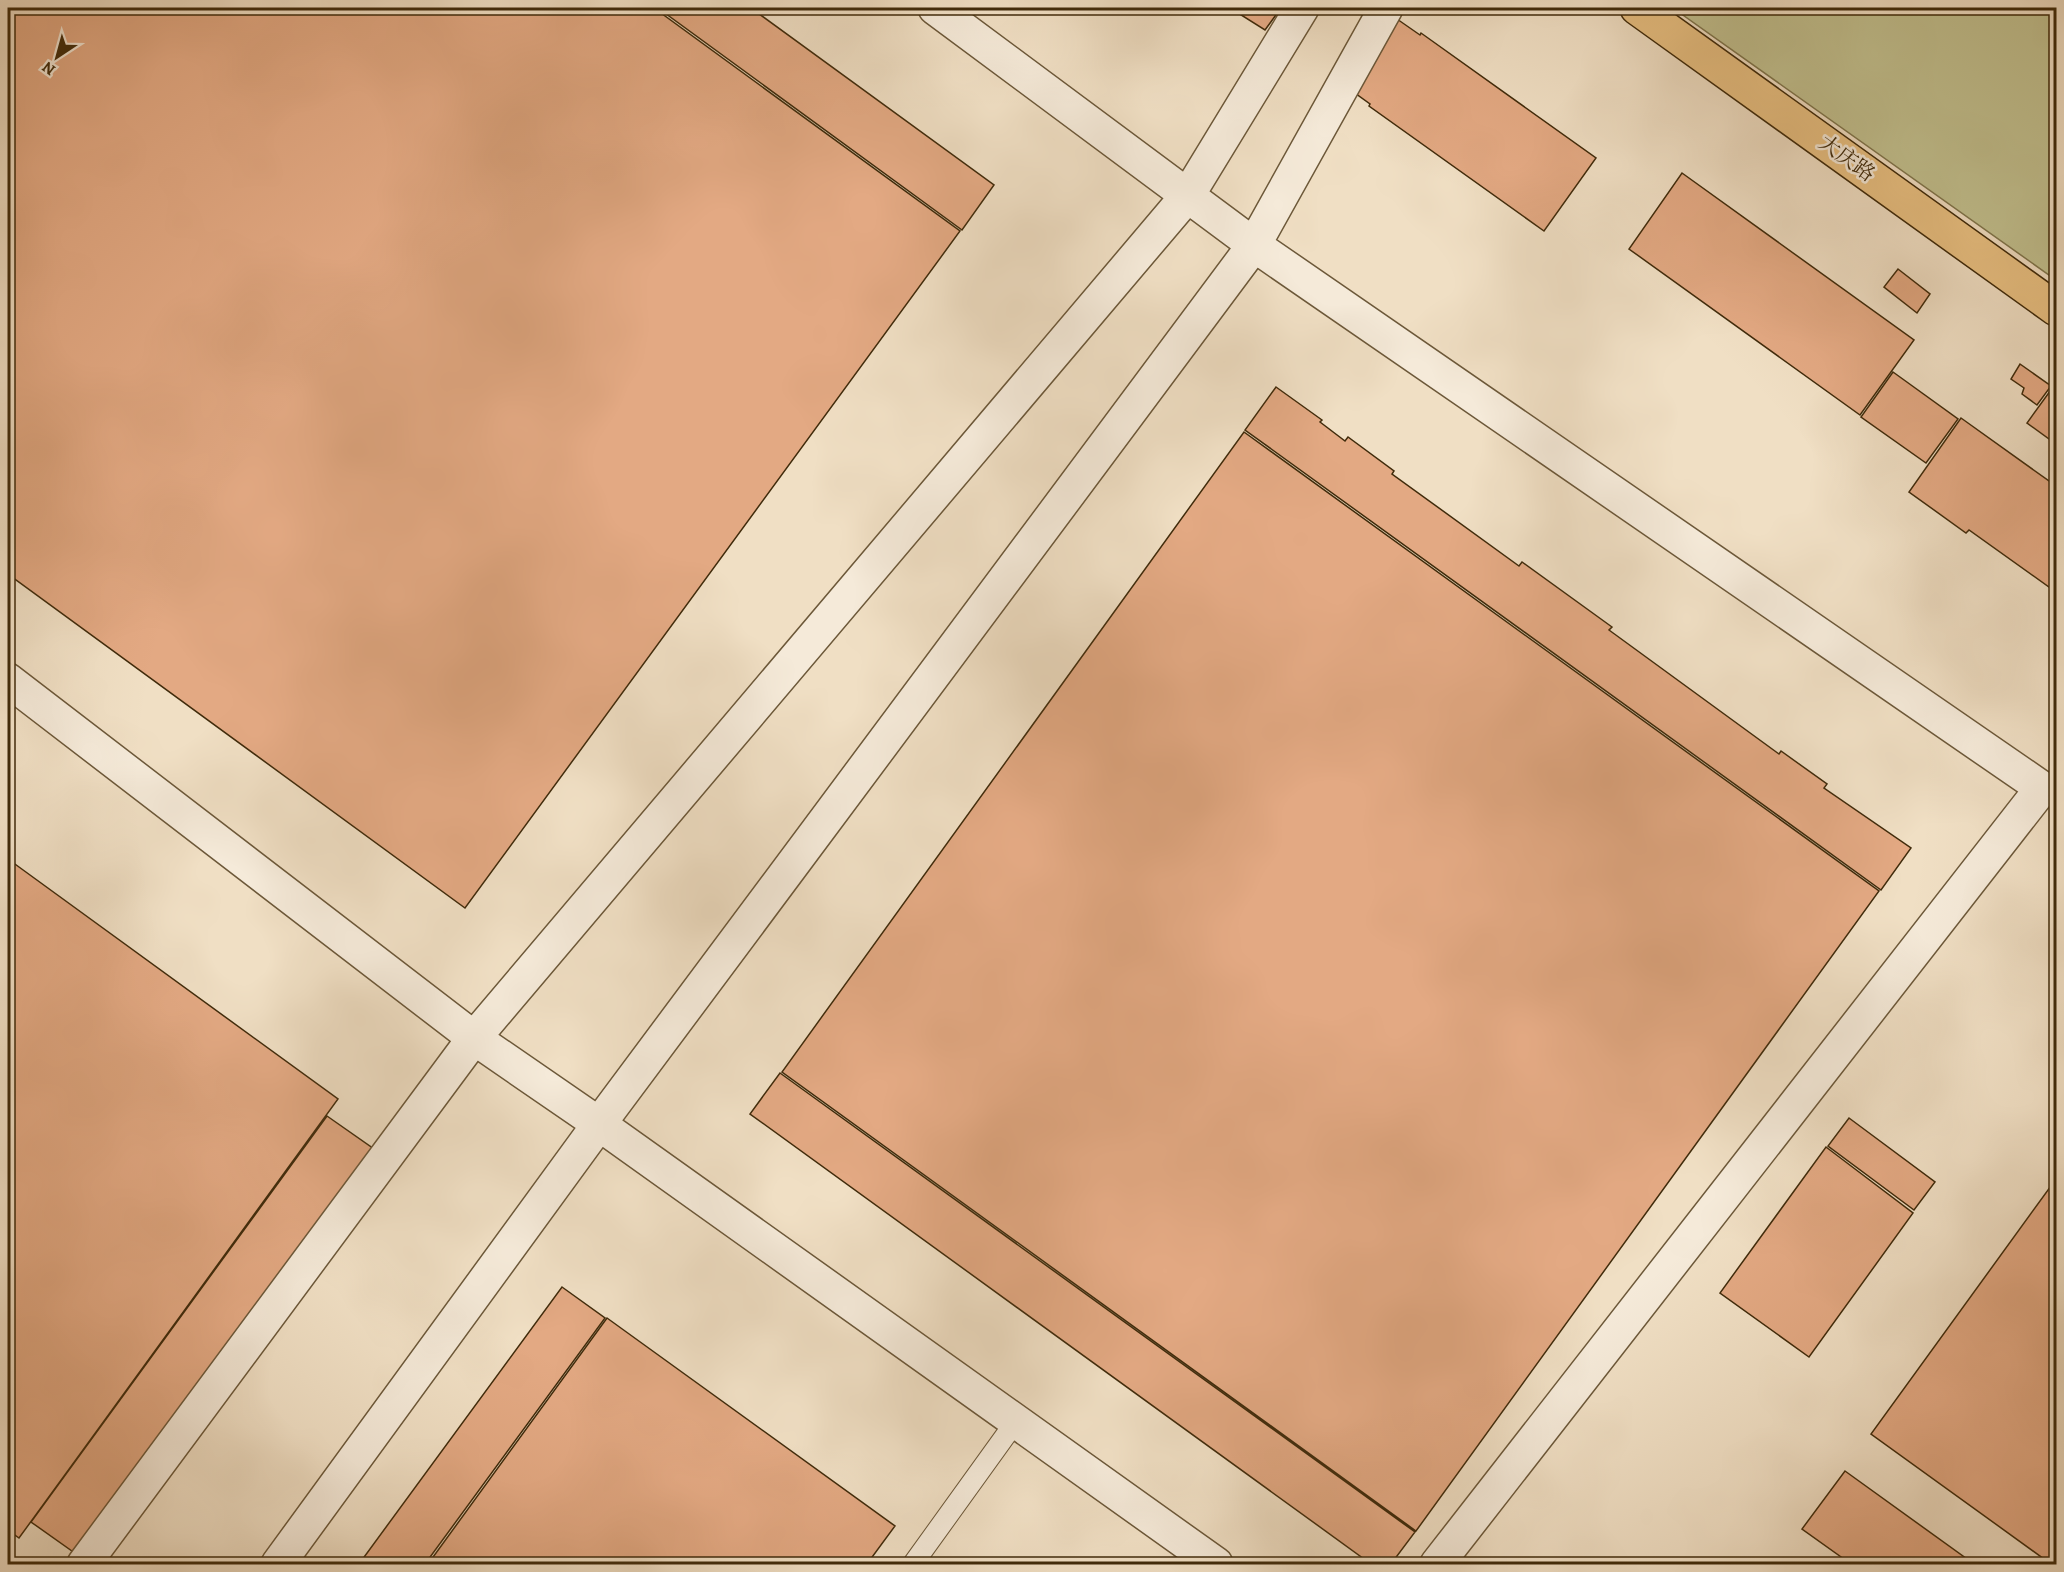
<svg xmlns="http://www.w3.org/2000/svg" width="2064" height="1572" font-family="Alegreya,'Noto Serif SC',serif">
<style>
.green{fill:#c1c08f;stroke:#80764d;stroke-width:1.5}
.building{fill:#e3a983;stroke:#402b0b;stroke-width:1.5}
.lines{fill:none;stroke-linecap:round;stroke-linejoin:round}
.lane-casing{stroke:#6c5839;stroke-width:22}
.street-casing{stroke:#6c5839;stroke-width:36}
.primary-casing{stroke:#402b0b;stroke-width:36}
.lane{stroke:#f5ead9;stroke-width:20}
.street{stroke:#f5ead9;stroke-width:33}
.primary{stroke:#e8c082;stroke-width:33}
.labels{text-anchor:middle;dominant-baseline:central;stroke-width:5;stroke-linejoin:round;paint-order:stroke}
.street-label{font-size:21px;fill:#402b0b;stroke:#f5ead9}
</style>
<rect width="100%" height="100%" fill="#f0dfc4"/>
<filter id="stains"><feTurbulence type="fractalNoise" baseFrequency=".00333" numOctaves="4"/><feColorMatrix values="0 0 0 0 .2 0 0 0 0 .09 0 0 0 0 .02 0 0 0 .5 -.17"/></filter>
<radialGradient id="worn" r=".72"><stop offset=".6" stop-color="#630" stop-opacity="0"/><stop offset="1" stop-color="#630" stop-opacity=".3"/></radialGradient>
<path class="green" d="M1673 8H2056V280Z"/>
<path class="building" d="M8 8H654L960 231 465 908 8 574Z
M658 8H751L994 185 962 230Z
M1230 8H1281L1265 30Z
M1397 19 1420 35 1421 33 1596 158 1544 231 1369 106 1370 104 1348 88Z
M1682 173 1914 340 1860 415 1629 249Z
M1898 269 1930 294 1917 313 1884 287Z
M2020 364 2051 386 2037 405 2022 394 2024 388 2011 379Z
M1893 372 1958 419 1926 463 1861 417Z
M1276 387 1322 420 1320 422 1345 441 1348 437 1394 471 1392 474 1519 566 1522 562 1612 627 1609 630 1779 754 1781 751 1827 784 1824 788 1911 848 1881 890 1245 430Z
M2053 387 2056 389V444L2027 423Z
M1961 418 2056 486V592L1969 530 1966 533 1909 492Z
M1244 432 1879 891 1416 1531 782 1072Z
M8 859 338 1099 19 1538 8 1530Z
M780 1073 1415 1532 1391 1564H1371L750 1114Z
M327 1116 374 1149 79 1556 31 1522Z
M1849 1118 1935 1182 1914 1210 1828 1146Z
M1826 1147 1913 1213 1809 1357 1720 1293Z
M2056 1179V1564H2051L1871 1434Z
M562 1287 605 1318 425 1564H359Z
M607 1318 895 1526 867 1564H428Z
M1845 1471 1974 1564H1851L1802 1529Z"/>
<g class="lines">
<defs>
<path id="lane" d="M913 1564 1016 1421"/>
<path id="street" d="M935 8 1254 245 2042 788 1437 1564
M8 680 474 1038 599 1124 1216 1564
M84 1564 474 1038 1188 195 1302 8
M278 1564 599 1124 1254 245 1386 8"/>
<path id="primary" d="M1637 8 2056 309"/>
</defs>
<use href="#lane" class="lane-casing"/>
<use href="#street" class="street-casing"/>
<use href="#primary" class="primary-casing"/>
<use href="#lane" class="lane"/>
<use href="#street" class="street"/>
<use href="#primary" class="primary"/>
</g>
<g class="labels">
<g class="street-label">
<text transform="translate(1847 158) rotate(36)">大庆路</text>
</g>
</g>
<rect width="2064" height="1572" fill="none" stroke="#f0dfc4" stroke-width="30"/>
<rect x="9" y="9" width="2046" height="1554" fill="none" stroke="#402b0b" stroke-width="3"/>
<rect x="15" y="15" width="2034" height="1542" fill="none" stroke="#402b0b" stroke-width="1.5"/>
<g transform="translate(57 57) rotate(216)" stroke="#f5ead9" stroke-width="4.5" paint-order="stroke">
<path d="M0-4.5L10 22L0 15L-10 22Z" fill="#402b0b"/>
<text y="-9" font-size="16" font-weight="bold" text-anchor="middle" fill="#402b0b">N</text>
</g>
<rect width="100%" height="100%" filter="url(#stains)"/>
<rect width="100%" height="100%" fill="url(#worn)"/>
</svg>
